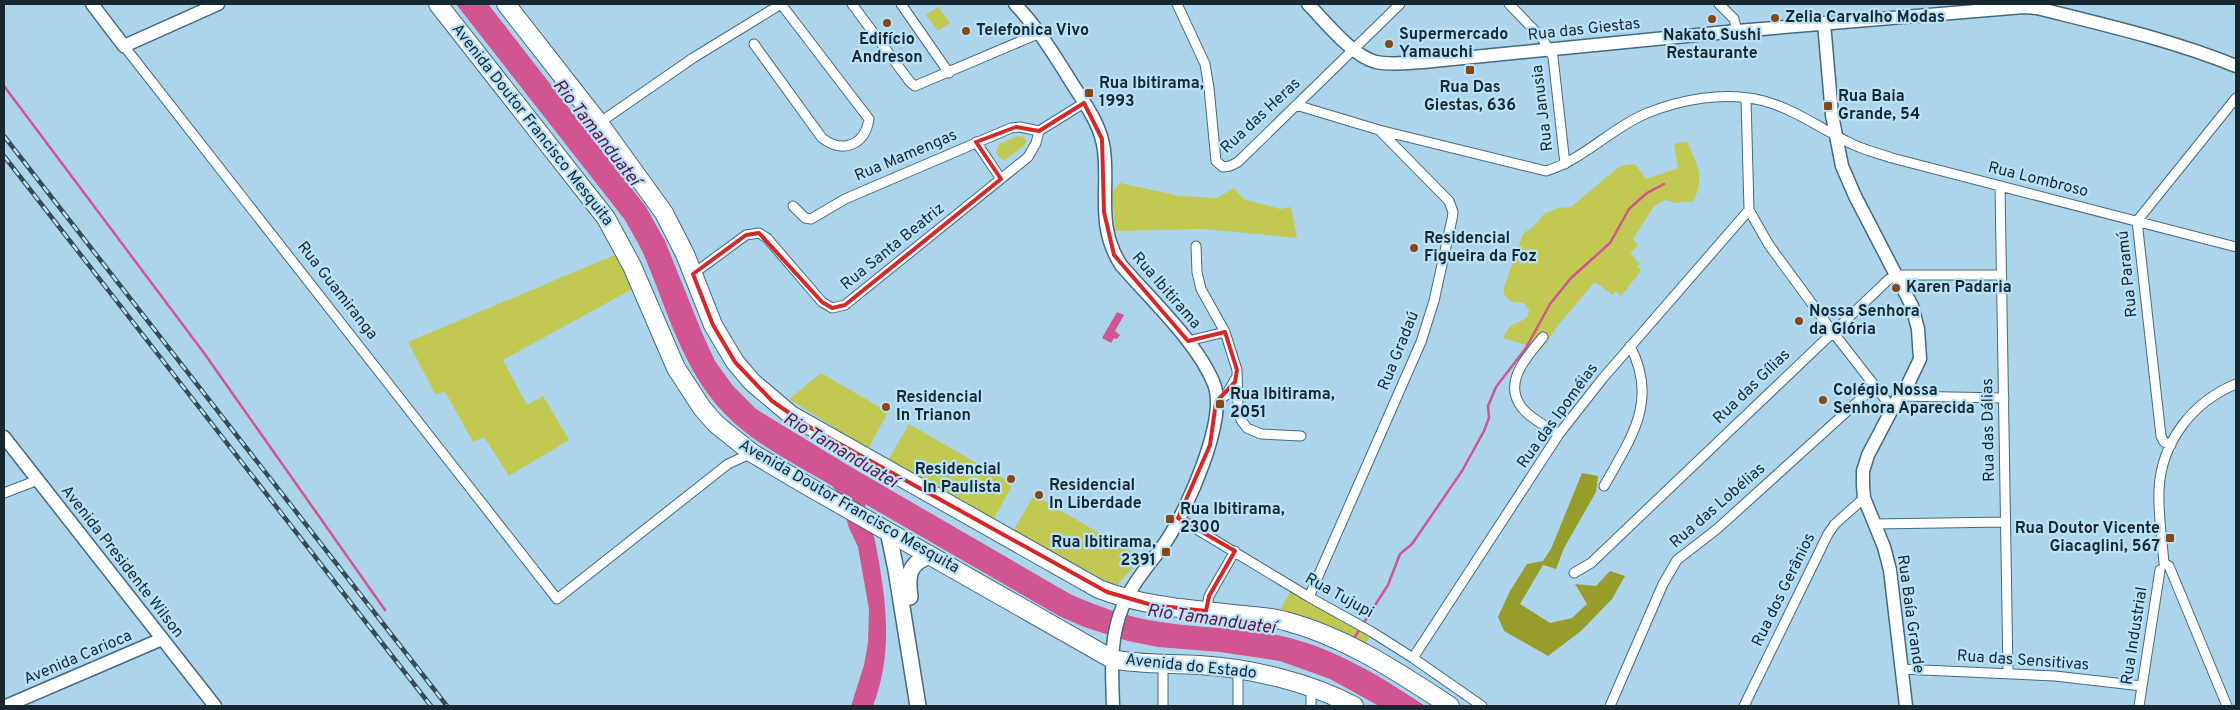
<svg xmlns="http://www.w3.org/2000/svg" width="2240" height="710" font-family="Overpass,sans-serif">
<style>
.green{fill:#c1c952}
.forest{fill:#979d2a}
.water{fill:#d05591}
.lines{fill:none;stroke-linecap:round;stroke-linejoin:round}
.stream{stroke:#d05591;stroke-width:2.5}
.street-casing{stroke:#446a7e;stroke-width:11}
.secondary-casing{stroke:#446a7e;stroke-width:15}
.primary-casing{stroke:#446a7e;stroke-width:18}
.highway-casing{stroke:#446a7e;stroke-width:20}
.street{stroke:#fff;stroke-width:9}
.secondary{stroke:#fff;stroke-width:12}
.primary{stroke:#fff;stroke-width:15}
.highway{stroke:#fff;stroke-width:18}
.rail-casing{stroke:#364b56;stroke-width:4.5}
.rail{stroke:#b9e2f9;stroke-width:2.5;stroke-dasharray:8;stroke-linecap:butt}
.marked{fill:none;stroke:#d62828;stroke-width:4;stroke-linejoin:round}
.poi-dot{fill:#894716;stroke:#b9e2f9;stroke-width:2}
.labels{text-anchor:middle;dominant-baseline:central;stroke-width:4.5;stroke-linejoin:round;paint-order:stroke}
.poi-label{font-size:16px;font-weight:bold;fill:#182830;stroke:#b9e2f9;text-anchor:start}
.street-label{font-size:16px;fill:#182830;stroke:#b9e2f9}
.water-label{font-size:18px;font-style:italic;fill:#641640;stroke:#b9e2f9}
</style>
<rect width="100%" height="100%" fill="#acd5ec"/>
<path class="green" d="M938 7 950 23 938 31 926 15Z
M1017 136 1024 137 1026 141 1025 145 1005 160 1000 158 996 152 998 145Z
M1687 141C1697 167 1705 172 1694 201L1677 203 1665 200 1654 206 1633 239 1638 245 1630 253 1640 264 1637 266 1641 271 1621 296 1616 291 1613 295 1595 282 1558 325 1541 350 1503 338 1509 327 1527 318 1529 310 1524 303 1511 302 1504 294V287L1523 234 1534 226 1544 214 1558 208 1571 207 1620 166 1635 164 1646 179 1678 168 1674 144Z
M1120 183 1180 196 1217 198 1234 188 1243 199 1280 209 1291 207 1297 238 1204 229 1115 231 1112 192Z
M617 254 634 288 503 360 527 405 543 396 569 440 509 476 484 437 473 442 445 392 435 394 408 342Z
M821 373 888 412 868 449 789 399Z
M909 424 1013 484 993 520 888 460Z
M1034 495 1142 558 1116 586 1013 531Z
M1293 587 1372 632 1362 651 1275 619Z"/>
<path class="forest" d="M1582 473 1598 476 1596 492 1564 548 1556 569 1543 565 1520 604 1550 623 1572 618 1587 604 1575 584 1596 586 1610 571 1625 576 1612 599 1581 631 1548 656 1504 631 1498 617 1510 591 1527 564 1543 561 1551 549Z"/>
<path class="water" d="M456 4H488L646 207 665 241 703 335 715 361 733 386 756 409 851 467 1070 594C1099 607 1130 618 1161 622 1202 629 1245 627 1286 637 1336 649 1382 677 1425 706H1379L1330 679 1280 661 1220 652 1158 647 1128 641 1084 627 1059 616 865 504C866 516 872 528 875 541 886 598 894 651 873 706H851L864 665 868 643 869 609 858 547 849 528 840 495 832 486C796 464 755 445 725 414 682 370 667 308 643 253 638 242 631 231 625 220Z
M1117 312 1124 315 1115 331 1120 335 1117 339 1114 338 1111 343 1102 338Z"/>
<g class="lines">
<path class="stream" d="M4 86 204 353 385 610
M1363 624 1388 585 1400 554 1412 544 1462 471 1484 431 1489 418 1488 406 1496 387 1526 348 1550 304 1571 278 1610 243 1629 209 1647 193 1664 184
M1352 641 1360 629"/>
<defs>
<path id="street" d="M852 4 910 82 915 86 1040 33
M901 4 949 73
M1177 4 1205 64 1209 88 1216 161 1223 167 1230 166 1238 162 1400 4
M1509 4 1542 38 1553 57 1565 164
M1719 4 1734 19 1737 31
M754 44 822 138C843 154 865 145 869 119L781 4
M124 46 557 599 728 464 752 453
M1746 98 1749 210 1769 245 1832 331 1892 408
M1296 105 1379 130 1546 171C1583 160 1610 129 1645 114 1681 99 1725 91 1764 101 1793 109 1819 127 1846 141 1860 149 1877 153 1892 158L2236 247
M599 123 693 58 781 4
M976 142 1001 179
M2000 186 2008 673
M793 206 805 218 811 219 845 199 1011 128 1020 127 1039 131
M1196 246 1197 272 1201 289 1225 332 1237 370 1238 410 1241 420 1247 428 1261 434 1301 436
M693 274 746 235 759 233 767 238 822 302 832 308 845 305 1028 157 1036 143 1039 131 1084 103
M1543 337C1527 357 1501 383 1523 409 1532 420 1548 427 1559 434
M1188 341 1225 332
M1899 396 2004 398
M1216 403 1226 395 1236 378
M2171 445 2164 442 2161 436 2137 221 2236 98
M1604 486C1631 438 1659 401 1630 346
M4 493 38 480
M1178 518 1309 597 1372 632 1413 658 1482 706
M1875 524 2005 522
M2164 563C2162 539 2158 514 2159 490 2161 443 2192 402 2236 384
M2164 563 2169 566 2227 706
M1574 573 1591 563 1888 280 1896 275H2001
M1309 597 1421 342 1434 301 1452 219 1453 212 1449 201 1380 131
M1206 611 1209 596 1235 551
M1413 658 1559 434 1603 378 1749 210
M1163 665V706
M1238 669V706
M1901 669 2055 676 2142 686
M1311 688V706
M1610 706 1663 584 1677 560 1717 529 1875 386
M1744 706 1828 534 1835 524 1864 498
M2139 706 2160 570"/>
<path id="secondary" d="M92 4 124 46 218 4
M1015 4C1039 29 1056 58 1075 88 1087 107 1101 126 1104 150 1109 192 1096 226 1121 265 1150 299 1198 343 1214 384 1228 419 1187 509 1167 540 1152 562 1133 581 1123 606 1109 638 1112 672 1113 706
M1308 4C1325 21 1352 56 1376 62 1391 65 1407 63 1423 62L1737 31 2024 7 2037 8C2105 25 2172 40 2236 66
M1824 23 1832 115 1842 166 1855 196 1912 306 1918 329 1920 359 1908 384 1899 396 1868 455 1863 471V485L1864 498 1884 547 1890 570 1906 706
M4 437 215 706
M6 706 162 639"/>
<path id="primary" d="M888 531 896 570 918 706
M910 597C907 577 908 563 930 556"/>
<path id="highway" d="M438 4 606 218 632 266 676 368 702 408 716 424 752 453 806 485 1112 659C1141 665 1170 663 1199 665 1249 668 1310 682 1354 706
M506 4 599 123 664 213 685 254 713 325 735 362 752 382 791 415 1099 589C1142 606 1187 609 1233 614 1250 616 1268 616 1285 621 1346 637 1398 672 1450 706"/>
</defs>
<use href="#street" class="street-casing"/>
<use href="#secondary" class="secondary-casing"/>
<use href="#primary" class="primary-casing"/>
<use href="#highway" class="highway-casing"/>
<use href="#street" class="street"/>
<use href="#secondary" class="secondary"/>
<use href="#primary" class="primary"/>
<use href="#highway" class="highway"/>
<defs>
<path id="rail" d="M4 136 447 706
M4 156 431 706"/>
</defs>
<use href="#rail" class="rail-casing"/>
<use href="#rail" class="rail"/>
</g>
<path class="marked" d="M1084 103 1102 139 1104 212 1114 255 1188 341 1225 332 1237 370 1235 382 1216 402 1210 445 1178 518 1235 551 1209 596 1206 611 1152 605 1107 592 811 428 772 401 735 362 713 325 693 274 746 235 759 233 822 302 832 308 845 305 1001 179 976 142 1016 127 1039 131Z"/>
<g class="poi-dot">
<circle cx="1775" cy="18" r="5"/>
<circle cx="1712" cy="19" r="5"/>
<circle cx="887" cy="23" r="5"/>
<circle cx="966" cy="31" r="5"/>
<circle cx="1389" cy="44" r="5"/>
<rect x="1465" y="65" width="10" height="10" rx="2.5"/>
<rect x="1084" y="88" width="10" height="10" rx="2.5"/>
<rect x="1823" y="101" width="10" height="10" rx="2.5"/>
<circle cx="1414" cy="248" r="5"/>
<circle cx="1896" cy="288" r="5"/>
<circle cx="1799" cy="321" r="5"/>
<circle cx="1823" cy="400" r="5"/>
<rect x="1215" y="399" width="10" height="10" rx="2.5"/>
<circle cx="886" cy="407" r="5"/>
<circle cx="1011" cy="479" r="5"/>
<circle cx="1039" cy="495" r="5"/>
<rect x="1165" y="514" width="10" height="10" rx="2.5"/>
<rect x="2165" y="533" width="10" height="10" rx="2.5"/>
<rect x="1161" y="547" width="10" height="10" rx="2.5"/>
</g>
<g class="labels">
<g class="poi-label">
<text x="1785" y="18">Zelia Carvalho Modas</text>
<text x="976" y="31">Telefonica Vivo</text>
<text x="1399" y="35">Supermercado<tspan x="1399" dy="18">Yamauchi</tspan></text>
<text x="1712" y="36" text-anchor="middle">Nakato Sushi<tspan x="1712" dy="18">Restaurante</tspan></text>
<text x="887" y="40" text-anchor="middle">Edifício<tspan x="887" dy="18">Andreson</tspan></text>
<text x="1099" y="84">Rua Ibitirama,<tspan x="1099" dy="18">1993</tspan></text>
<text x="1470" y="88" text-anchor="middle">Rua Das<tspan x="1470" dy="18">Giestas, 636</tspan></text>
<text x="1838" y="97">Rua Baia<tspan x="1838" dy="18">Grande, 54</tspan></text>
<text x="1424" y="239">Residencial<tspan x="1424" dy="18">Figueira da Foz</tspan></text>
<text x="1906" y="288">Karen Padaria</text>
<text x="1809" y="312">Nossa Senhora<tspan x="1809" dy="18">da Glória</tspan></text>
<text x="1833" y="391">Colégio Nossa<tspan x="1833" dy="18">Senhora Aparecida</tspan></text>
<text x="1230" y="395">Rua Ibitirama,<tspan x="1230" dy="18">2051</tspan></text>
<text x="896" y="398">Residencial<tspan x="896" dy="18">In Trianon</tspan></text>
<text x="1001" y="470" text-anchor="end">Residencial<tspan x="1001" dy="18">In Paulista</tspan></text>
<text x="1049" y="486">Residencial<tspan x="1049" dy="18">In Liberdade</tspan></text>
<text x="1180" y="510">Rua Ibitirama,<tspan x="1180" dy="18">2300</tspan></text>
<text x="2160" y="529" text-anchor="end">Rua Doutor Vicente<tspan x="2160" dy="18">Giacaglini, 567</tspan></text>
<text x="1156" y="543" text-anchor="end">Rua Ibitirama,<tspan x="1156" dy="18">2391</tspan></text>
</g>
<g class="street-label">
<text transform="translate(1584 30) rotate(-6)">Rua das Giestas</text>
<text transform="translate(1543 108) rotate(-97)">Rua Janusia</text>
<text transform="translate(1261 116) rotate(-43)">Rua das Heras</text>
<text transform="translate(532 125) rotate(52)">Avenida Doutor Francisco Mesquita</text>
<text transform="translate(906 156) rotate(-23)">Rua Mamengas</text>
<text transform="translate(2038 180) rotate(14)">Rua Lombroso</text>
<text transform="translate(893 247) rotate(-39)">Rua Santa Beatriz</text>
<text transform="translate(2128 274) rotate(-96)">Rua Paramú</text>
<text transform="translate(337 291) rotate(52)">Rua Guamiranga</text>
<text transform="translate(1166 291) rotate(49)">Rua Ibitirama</text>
<text transform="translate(1399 351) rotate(-68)">Rua Gradaú</text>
<text transform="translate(1752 387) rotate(-44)">Rua das Gílias</text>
<text transform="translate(1558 416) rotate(-54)">Rua das Ipoméias</text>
<text transform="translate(1989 430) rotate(-91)">Rua das Dálias</text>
<text transform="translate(1718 506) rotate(-41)">Rua das Lobélias</text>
<text transform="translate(849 507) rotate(30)">Avenida Doutor Francisco Mesquita</text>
<text transform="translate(122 562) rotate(52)">Avenida Presidente Wilson</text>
<text transform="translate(1784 590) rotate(-64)">Rua dos Gerânios</text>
<text transform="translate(1339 596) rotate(29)">Rua Tujupi</text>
<text transform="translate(1910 614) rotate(82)">Rua Baía Grande</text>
<text transform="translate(2135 636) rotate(-81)">Rua Industrial</text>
<text transform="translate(78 658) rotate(-23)">Avenida Carioca</text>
<text transform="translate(2023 661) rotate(4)">Rua das Sensitivas</text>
<text transform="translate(1191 667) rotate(6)">Avenida do Estado</text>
</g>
<g class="water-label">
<text transform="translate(596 133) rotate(52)">Rio Tamanduateí</text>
<text transform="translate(840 451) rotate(31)">Rio Tamanduateí</text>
<text transform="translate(1211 620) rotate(8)">Rio Tamanduateí</text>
</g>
</g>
<rect width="2240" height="710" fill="none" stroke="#182830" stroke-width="10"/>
</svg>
